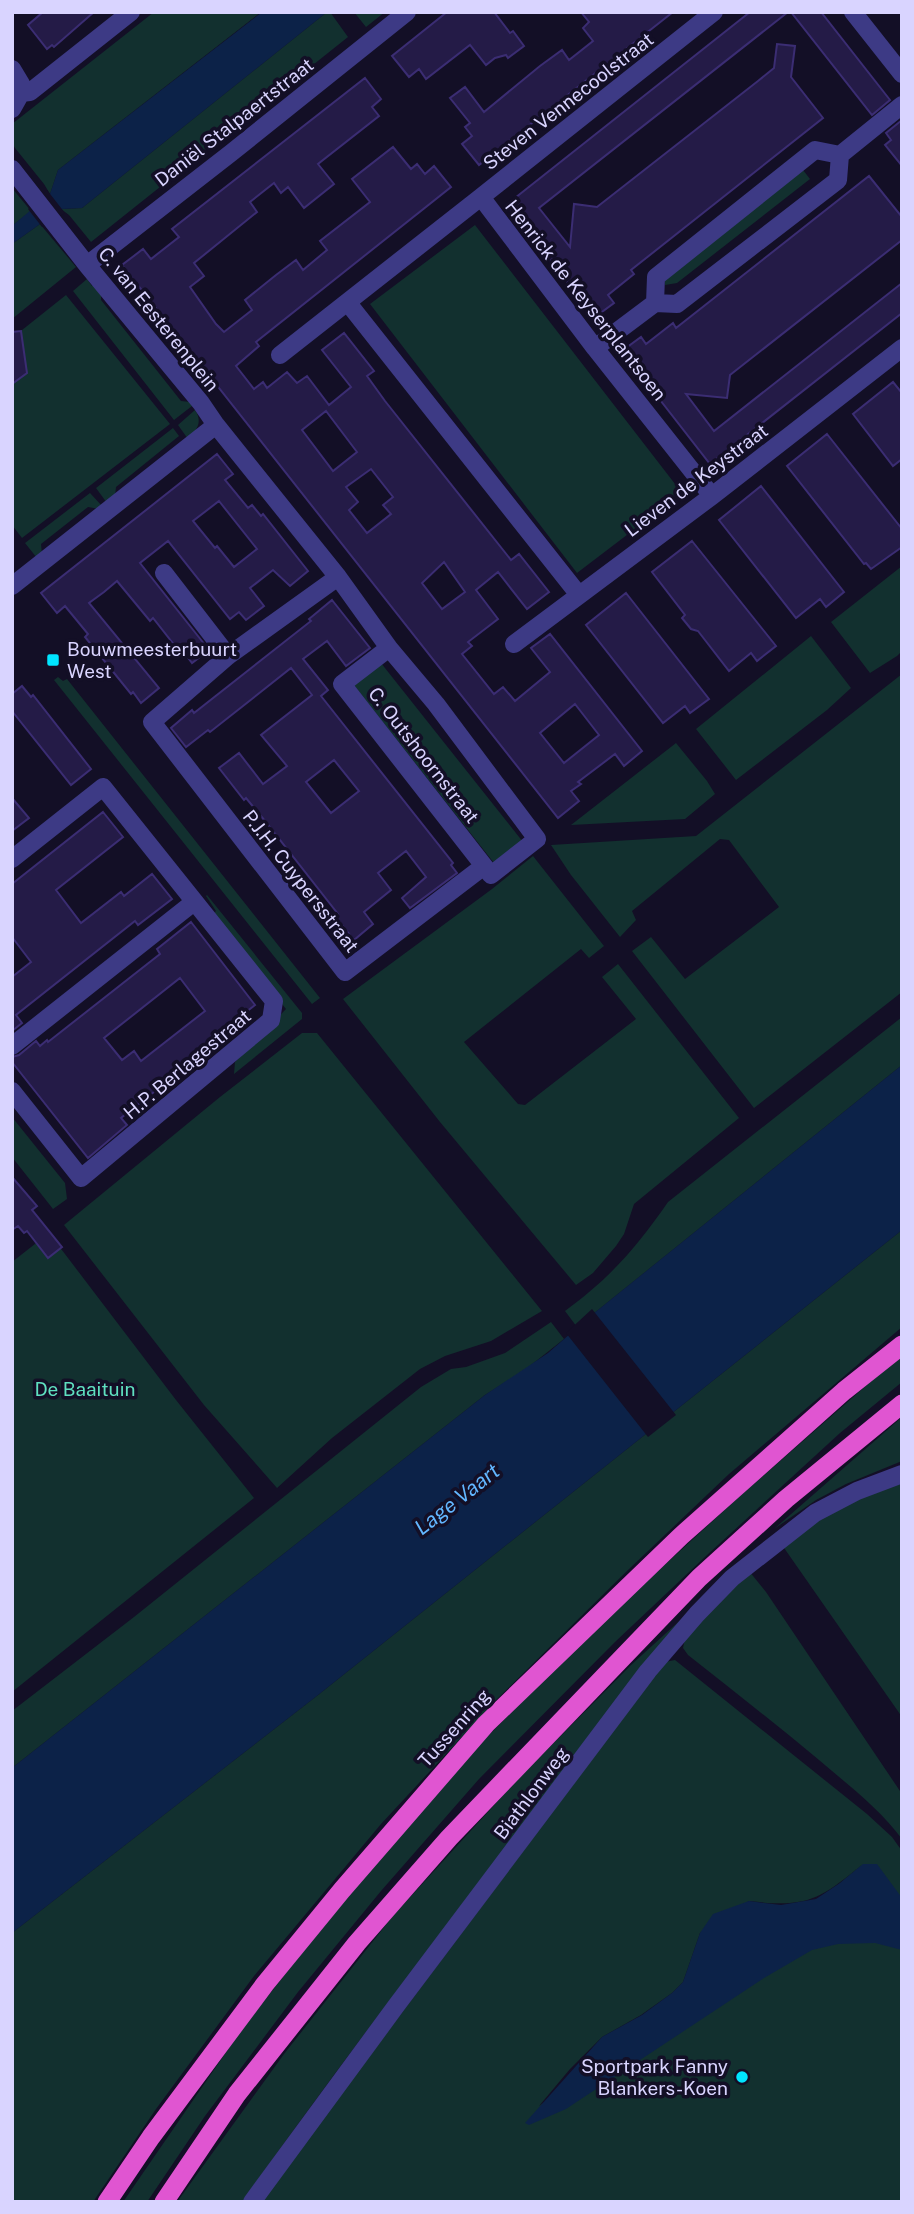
<svg xmlns="http://www.w3.org/2000/svg" width="914" height="2214" font-family="'Public Sans',sans-serif">
<style>
.green{fill:#12302f;fill-rule:evenodd}
.water{fill:#0c2248}
.pier{fill:#130f26}
.building{fill:#241b47;stroke:#3b2d73;stroke-width:2;fill-rule:evenodd}
.lines{fill:none;stroke-linecap:round;stroke-linejoin:round}
.minor{stroke:#3d3a85;stroke-width:18}
.trunk{stroke:#e055d1;stroke-width:19}
.poi-dot{fill:#00e5ff;stroke:#130f26;stroke-width:2.5}
.labels{text-anchor:middle;dominant-baseline:central;stroke-width:7;stroke-linejoin:round;paint-order:stroke}
.street-label{font-size:19px;fill:#d9d4ff;stroke:#130f26}
.poi-label{font-size:19px;fill:#d9d4ff;stroke:#130f26;text-anchor:start}
.park-label{font-size:19px;fill:#5fe0c0;stroke:#130f26}
.water-label{font-size:21px;font-style:italic;fill:#62b6ff;stroke:#130f26}
</style>
<rect width="100%" height="100%" fill="#130f26"/>
<path class="green" d="M154 12H261L58 170 50 194 44 184 15 148 12 143V124Z
M327 12H330L348 37 91 242 69 215 61 209 82 208Z
M354 12H385L366 27Z
M803 170 810 179 677 283 665 285V279Z
M12 188 31 211 12 226Z
M40 224 76 267 12 319V244Z
M475 225 682 493 577 573 370 304Z
M87 279 92 286 95 282 101 290V300L181 401 190 402 192 406 174 420 73 291Z
M66 295 170 424 22 538 12 525V338Z
M195 410C203 422 197 430 188 439L178 425Z
M173 428 179 436 116 487 115 496 107 503 96 488Z
M90 493 102 506 99 509 88 507 41 544 42 554 37 558 25 543Z
M902 566V651L897 656 870 673 831 622Z
M811 636 851 688 827 710 736 780 696 729Z
M381 663 523 842 494 863 353 684Z
M902 674V992L754 1108 632 951 651 937 685 979 779 907 729 840 720 839 632 911 636 920 620 937 571 875 551 845 696 836Z
M58 677 63 681 67 679 320 998 312 1004 54 680Z
M676 743 707 781 715 794 685 819 571 825Z
M533 856 604 946 589 958 581 949 464 1042 518 1104 525 1105 636 1019 602 977 618 964 739 1118 634 1204 624 1234 616 1246 593 1273 576 1285 440 1122 343 999 492 889Z
M207 895 302 1013V1019L234 1074 235 1062 286 1009 212 915 216 911 206 896Z
M902 1017V1065L577 1327 565 1311C610 1278 636 1248 668 1202Z
M302 1033H317L542 1311 491 1341 445 1356 420 1369 332 1438 277 1488 204 1405 64 1225 220 1097Z
M12 1117 65 1183 67 1199 53 1209 12 1157Z
M902 1230V1327L729 1474 628 1570 496 1700 381 1824 254 1976 156 2109 93 2202H12V1933L318 1695Z
M49 1233 176 1400 254 1498 12 1692V1262Z
M551 1322 564 1339 526 1369 485 1395 12 1768V1711L134 1617 421 1387 451 1369 466 1367 505 1353Z
M902 1357V1382L840 1433 706 1556 615 1642 479 1779 381 1891 298 1992 205 2116 147 2202H123L240 2032 347 1895 463 1761 601 1623 738 1498 876 1377Z
M902 1417V1461L846 1484 816 1500 774 1529Z
M902 1482V1717L782 1545 817 1516Z
M749 1571 766 1592 902 1794V1839C879 1808 848 1785 819 1760 776 1724 732 1690 688 1655L683 1648 686 1634Z
M698 1604C543 1801 387 1997 242 2202H177L284 2054 392 1917 519 1778 631 1665Z
M675 1660 867 1814 892 1837 902 1851V2202H260L665 1662ZM863 1864 729 1976 539 2106 570 2069 602 2037 641 2015 672 1993 683 1982 700 1933 749 1901C807 1908 819 1900 863 1864Z"/>
<path class="water" d="M262 12H327L82 208 61 209 12 244V226L50 194 58 170Z
M902 1065V1230L318 1695 12 1933V1768L485 1395 548 1353 593 1314Z
M863 1864H877L902 1898V1950L875 1943 838 1944 812 1950 764 1978 566 2109 529 2125 525 2123 602 2037 642 2015 672 1993 683 1982 700 1933 713 1914 749 1901 781 1905 816 1899 840 1883Z"/>
<path class="pier" d="M47 190 65 213 42 227 28 209Z
M592 1309 676 1415 648 1437 566 1333Z"/>
<path class="building" d="M43 12H94L54 47 52 45 47 49 28 25Z
M447 12H494L510 33 513 31 524 46 508 58 506 55 495 58 486 65 470 45 426 79 419 69 409 77 392 56Z
M581 12H673L479 165 462 144 472 136 465 127 470 123 450 98 465 87 484 112 540 66 562 50 569 60 593 41 583 28 589 22Z
M750 12H788L539 208 570 247 574 204 597 207 758 81 774 68 777 44 795 46 791 77 823 118 631 270 634 274 608 295 614 303 595 317 506 205Z
M791 12H821L890 100 872 115Z
M365 78 381 99 372 107 379 116 318 164 334 184 304 208 288 187 281 193 274 183 250 202 257 212 194 263 204 276 190 287 216 324 224 332 252 310 245 300 276 275 296 260 303 270 327 250 320 241 370 202 352 179 393 147 411 169 417 164 425 174 434 166 451 187 256 342 259 346 236 366 254 389 263 382 267 388 287 372 297 383 307 376 329 405 351 387 322 350 344 333 374 371 367 376 385 401 511 560 519 554 549 592 527 609 498 572 476 590 498 619 468 642 472 646 462 654 494 694 503 687 515 701 550 672 531 648 550 634 642 751 624 766 615 754 578 782 581 784 571 791 579 801 558 818 122 265 143 249 151 259 179 237 172 229ZM326 411 357 452 333 471 302 430ZM371 469 393 497 383 505 391 514 367 533 349 510 358 502 346 487ZM444 562 465 592 442 609 422 583ZM575 704 599 735 564 763 540 733Z
M902 120V166L885 145 891 140 886 133Z
M869 176 902 217V240L730 375 727 398 686 394 714 431 902 283V313L710 464 622 351 641 337 646 344 673 323 676 328Z
M21 331 27 373 12 384V332Z
M893 382 902 393V459L893 466 853 414Z
M827 434 902 529V547L871 569 866 563 864 564 787 466Z
M217 454 233 474 225 480 248 508 252 505 261 516 263 514 308 571 290 586 273 570 250 588 264 606 246 620 239 612 230 619 168 541 140 563 209 650 192 663 186 655 183 656 153 618 150 621 117 581 104 592 89 603 159 688 141 703 133 692 131 694 85 637 88 634 65 606 57 613 41 593ZM219 501 257 549 234 567 217 546 215 548 193 521Z
M761 486 844 592 826 607 820 599 796 618 719 520Z
M692 541 776 646 757 661 751 653 729 671 698 631 691 629 682 618 685 615 652 572Z
M626 593 709 699 690 713 685 706 663 723 586 625Z
M332 600 370 648 346 666 327 641 303 659 328 690 321 696 453 863 451 865 457 873 410 908 402 898 426 877 406 851 378 873 391 890 364 912 373 924 354 940 335 916 338 914 265 821 246 798 244 800 219 768 239 753 263 784 287 766 261 735 312 695 291 668 210 732 208 730 186 747 171 728 192 710 194 713 311 621 309 619ZM334 760 359 791 331 813 306 782Z
M22 686 31 697 33 695 91 769 71 785 12 711V694Z
M12 798 29 818 12 831Z
M103 812 123 837 56 890 81 923 121 892 124 896 152 874 172 899 138 925 135 921 16 1015 22 1023 12 1031V977L31 962 12 937V884Z
M191 922 255 1005 222 1031 225 1036 121 1118 127 1125 88 1158 12 1062V1057L19 1055 36 1041 40 1046 47 1040 48 1042 160 954 157 949ZM180 978 205 1011 141 1061 134 1051 122 1060 104 1038Z
M12 1177 37 1206 32 1210 62 1247 48 1258 27 1231 24 1233 18 1226 12 1230Z"/>
<g class="lines">
<path class="minor" d="M853 12 902 74
M12 69 21 84V93
M12 109 21 93 30 92 131 12
M12 169 87 265 201 403 216 425 12 586
M481 197 714 12
M87 265 231 153 407 12
M348 303 579 595
M655 303 656 277 815 150 840 155
M595 348 655 303 677 304 838 180 840 155 902 105
M280 355 481 197 595 348 712 496
M216 425 338 577 389 648 436 704 537 839 491 875 484 866 345 972 152 722 228 656 338 577
M164 573 228 656
M514 644 712 496 902 348
M389 648 342 684 484 866
M12 859 103 787 274 1001 271 1020 81 1178 12 1091
M12 1046 194 902
M252 2202 396 2006 648 1671 697 1614 732 1578 815 1513 857 1491 902 1474"/>
<path class="trunk" d="M107 2202 151 2137 265 1984 342 1890 486 1724 681 1536 844 1391 902 1345
M164 2202 237 2094 357 1943 449 1838 699 1578 786 1499 902 1404"/>
</g>
<g class="poi-dot">
<rect x="46" y="653" width="14" height="14" rx="3.5"/>
<circle cx="742" cy="2077" r="7"/>
</g>
<g class="labels">
<g class="street-label">
<text transform="translate(568 101) rotate(-38)">Steven Vennecoolstraat</text>
<text transform="translate(234 122) rotate(-38)">Daniël Stalpaertstraat</text>
<text transform="translate(586 300) rotate(52)">Henrick de Keyserplantsoen</text>
<text transform="translate(159 319) rotate(51)">C. van Eesterenplein</text>
<text transform="translate(696 480) rotate(-37)">Lieven de Keystraat</text>
<text transform="translate(424 755) rotate(52)">C. Outshoornstraat</text>
<text transform="translate(301 881) rotate(52)">P.J.H. Cuypersstraat</text>
<text transform="translate(187 1064) rotate(-40)">H.P. Berlagestraat</text>
<text transform="translate(454 1728) rotate(-48)">Tussenring</text>
<text transform="translate(531 1793) rotate(-53)">Biathlonweg</text>
</g>
<g class="poi-label">
<text x="67" y="649">Bouwmeesterbuurt<tspan x="67" dy="22">West</tspan></text>
<text x="728" y="2066" text-anchor="end">Sportpark Fanny<tspan x="728" dy="22">Blankers-Koen</tspan></text>
</g>
<g class="park-label">
<text x="85" y="1389">De Baaituin</text>
</g>
<g class="water-label">
<text transform="translate(457 1499) rotate(-38)">Lage Vaart</text>
</g>
</g>
<rect width="914" height="2214" fill="none" stroke="#d9d4ff" stroke-width="28"/>
</svg>
